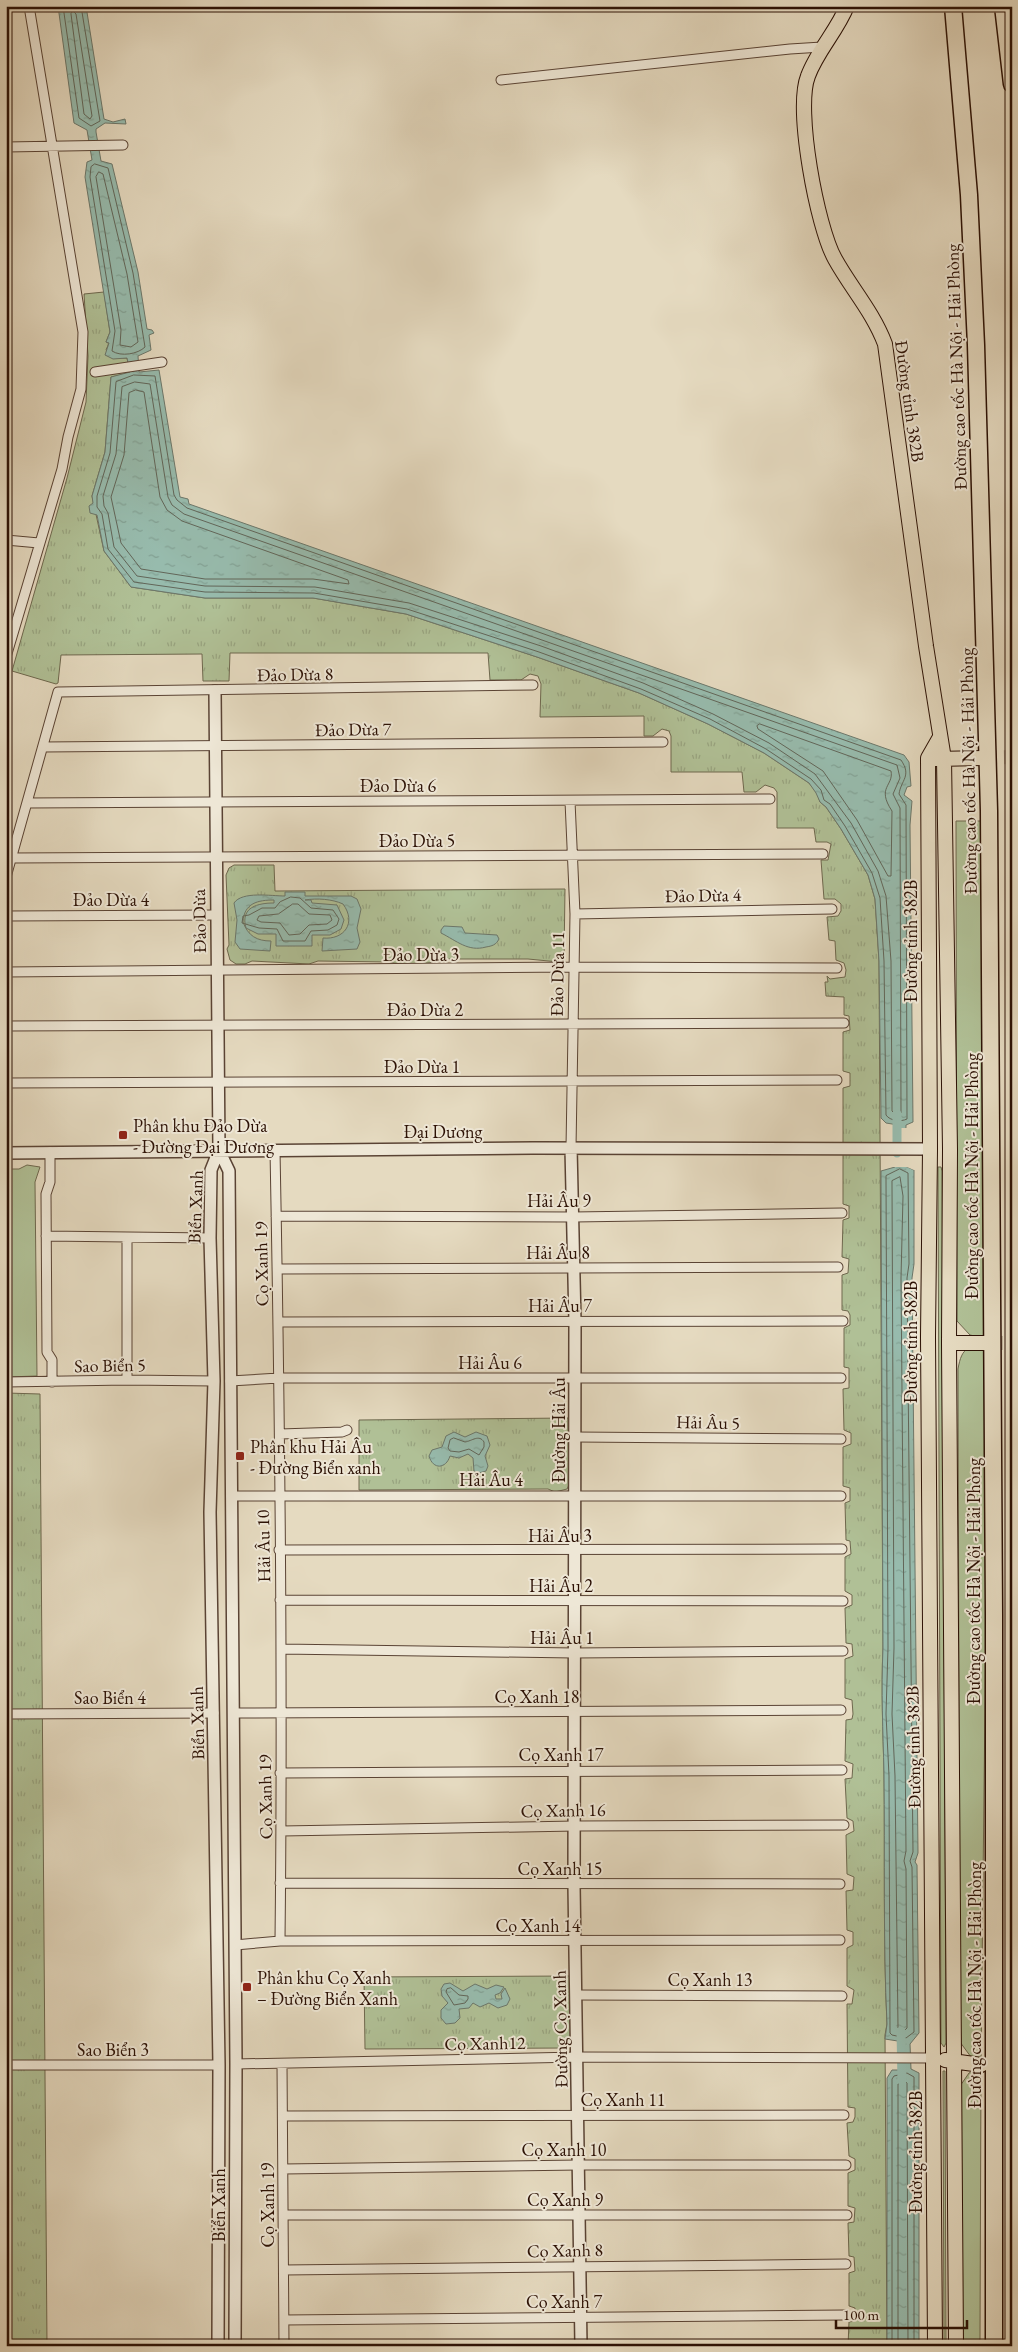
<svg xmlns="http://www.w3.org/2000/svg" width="1018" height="2352" font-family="'EB Garamond',serif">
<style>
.grass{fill:#b0c096;stroke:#6e684e}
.park{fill:url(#park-tufts);stroke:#6e684e}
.water{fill:url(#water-ripples);stroke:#6c776a}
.pier{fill:#e5dac0}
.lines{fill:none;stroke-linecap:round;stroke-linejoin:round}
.shore{stroke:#626659;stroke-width:1}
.canal{stroke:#97bbad;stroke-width:9}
.primary-tunnel{stroke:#c0b29b;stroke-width:14;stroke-dasharray:14 7;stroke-linecap:butt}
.minor-casing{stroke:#5a4334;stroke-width:11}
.tertiary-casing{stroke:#5a4334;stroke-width:14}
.primary-casing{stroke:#2c1105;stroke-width:16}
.motorway-casing{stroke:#2c1105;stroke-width:19}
.minor{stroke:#eee7d6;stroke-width:9}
.tertiary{stroke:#eee7d6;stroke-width:11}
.primary{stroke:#e5dac0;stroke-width:14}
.motorway{stroke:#e5dac0;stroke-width:16}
.poi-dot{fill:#8f2418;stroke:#eee7d6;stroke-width:2}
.labels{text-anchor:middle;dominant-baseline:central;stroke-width:4;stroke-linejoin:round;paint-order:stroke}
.street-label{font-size:18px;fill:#2c1105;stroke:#eee7d6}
.poi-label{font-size:18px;fill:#2c1105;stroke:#eee7d6;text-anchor:start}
</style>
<defs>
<pattern id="park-tufts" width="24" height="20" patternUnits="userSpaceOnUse" patternTransform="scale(1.25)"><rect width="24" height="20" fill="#b0c096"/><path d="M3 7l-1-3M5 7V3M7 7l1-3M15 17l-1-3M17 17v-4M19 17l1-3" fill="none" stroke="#98a480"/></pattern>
<pattern id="water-ripples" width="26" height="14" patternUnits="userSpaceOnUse" patternTransform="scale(1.25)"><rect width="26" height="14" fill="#97bbad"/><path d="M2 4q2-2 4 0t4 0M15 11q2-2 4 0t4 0" fill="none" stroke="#82a093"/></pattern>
</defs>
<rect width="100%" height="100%" fill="#e5dac0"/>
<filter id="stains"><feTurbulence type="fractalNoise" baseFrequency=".004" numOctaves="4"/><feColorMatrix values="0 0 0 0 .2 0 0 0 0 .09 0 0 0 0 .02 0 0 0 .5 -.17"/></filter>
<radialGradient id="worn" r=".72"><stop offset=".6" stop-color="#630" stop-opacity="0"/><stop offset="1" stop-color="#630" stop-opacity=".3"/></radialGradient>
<path class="grass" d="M956 821H987L989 1339 970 1335 957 1321Z
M27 1165 40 1167 35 1182 37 1376 6 1377V1169H19Z
M938 1167H941L942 1171 946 2043 944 2047 941 2043Z
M989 1346 981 2062 971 2057 960 2042 958 1369C962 1346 968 1347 989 1346Z
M981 2067 980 2339 979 2346H960V2086L969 2073Z
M943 2071H945L946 2346H944Z"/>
<path class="park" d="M104 292 110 332 106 342 109 343 106 350 113 358H127L130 373 111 377 105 452 92 496 104 551 131 587 205 598H313L406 614 537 657 639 693 708 724 764 753 809 783 817 793 820 802 826 807 841 829 868 875 875 899 879 961 883 1648C881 1691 883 1731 884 1773 885 1857 883 1940 887 2024L885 2035 887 2346H848L849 2322 855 2321V2308L849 2306V2273L855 2271 854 2257 849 2256 848 2223 854 2222 855 2208 848 2206V2173L855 2170V2159L849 2156 847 2123 853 2122 855 2117V2108L848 2107 847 2004H852L854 1990 847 1986V1948L853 1945V1932L847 1930 846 1891 853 1890 854 1877 847 1874 846 1835 854 1831 853 1821 847 1818 845 1779 852 1778 853 1764 845 1761 846 1720 852 1719 853 1714 852 1700 845 1698V1659L853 1656 852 1644 846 1643 845 1608 852 1605V1595L845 1591V1557L851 1554 850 1541 846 1540 845 1503 850 1501V1488L843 1486V1447L851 1444V1433L844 1430 843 1389 849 1388V1368L844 1367V1328L850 1325V1315L848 1311 842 1310V1275L848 1273 849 1259 842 1257 843 1220 849 1218V1206L843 1204V1088L850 1086V1073L843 1071V1032L850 1030 849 1016 844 1015V997L826 996 825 982H828L827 976 830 979 845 977 846 970 844 963 836 960 835 941 829 940 827 917 838 916 841 911V904L835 899H824L821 860H828L831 844 827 842H816L814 828H777V792L774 788 765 785 756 792H744L742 772H671V736L669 731 662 729 653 736H644V716L540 717 541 684 538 676 530 674 521 680H490L488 653H230L229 681H203L202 654 61 655 58 683 56 684 12 671 67 478 86 402 88 356 84 294Z
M234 865H274L275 891 565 889 564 959 559 962 528 959H441C428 966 402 965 388 962L318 961 309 964 252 961 245 964H236L230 960 227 949 229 945 226 875 229 868Z
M6 1393 40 1394 47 2346H6Z
M568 1418 569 1485 567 1489 555 1492 548 1489 359 1490V1420Z
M570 1976 571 2043 567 2048 365 2049 364 1977Z"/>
<path class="water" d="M58 6H86L104 119 113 122 125 119 126 124 105 123 96 129V132L101 161 112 164 138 272 147 329 152 330 154 333 149 335 151 350 138 356 139 372 159 370 180 497 188 499 189 504 904 755 909 762 911 786 907 787 904 795 912 801 910 825 913 1122 906 1125 905 1166 914 1170V1264L912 1278 918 1853 915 1862 917 1865 919 2033 910 2044 911 2069 919 2073V2346H887V2078L892 2070H903L904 2042 885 2039 887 2024C883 1940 885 1857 884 1773 883 1731 881 1691 883 1648L881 1171 895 1167 898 1125 886 1123 881 1118 879 961 875 899 868 875 841 829 826 807 820 802 816 793 809 783 764 753 708 724 639 693 537 657 406 614 313 598H205L131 587 104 551 97 515 90 513 89 506 93 503 92 496 105 452 111 377 130 372 127 358 113 359 105 355 109 343 106 342 110 332 85 177 87 162 92 160 87 130 74 123Z
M285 892H305V896H351L357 899 361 909 357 928 360 942 357 949 322 951 323 938C344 940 357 923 343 904 332 899 317 898 305 900H311L312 903 337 905 344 920 341 929 330 935H312V946H276V934H258L246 928C240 907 258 903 274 903V900C258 900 244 903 243 922 248 936 257 941 271 941L270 951 240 949 235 942 237 920 234 903C242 891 271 896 285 896Z
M444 926 462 927 465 933 497 935 499 939C496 945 492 946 486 947 468 952 457 941 441 933V930Z
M454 1432 465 1437 476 1432 487 1436 490 1445 485 1456 488 1466 486 1471 479 1473 474 1471 473 1458 468 1454 459 1458 450 1456C446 1469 433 1470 429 1456L432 1450 442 1447 446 1436Z
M450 1983 463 1991 475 1984 487 1989 496 1985 504 1987 500 1993 495 1995 496 1999H502L501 1994 505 1988 510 1999 507 2005 498 2008 489 2003 480 2007 473 2003 469 2008 459 2009 460 2018 455 2023 446 2024 441 2018V2010L448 2003 442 1996 441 1989 444 1984Z"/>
<path class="pier" d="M896 1128H908L907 1164 914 1167V1170L907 1167H883L893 1165Z"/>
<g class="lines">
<path class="shore" d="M63 6 79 118 91 126 100 121 81 6
M73 11 76 14 92 116 90 119 84 114 71 14Z
M95 164 108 168 133 273 145 347C138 354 121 357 112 351L115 331 90 177 91 167Z
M99 172 103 174 127 274 138 342 131 347 120 345 121 330 96 177Z
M134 375 155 376 174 495 177 500 187 508 901 760C912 776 901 780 899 794L906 805 907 1119C901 1122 890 1121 886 1115L884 961 880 898 872 873 845 826 830 804 824 800 821 790 811 779 766 749 710 719 641 689 539 652 407 609 314 593 205 592 134 582 108 549 102 514 97 507V496L110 453 116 382Z
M135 382 150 384 168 497 172 505 184 514 897 765 900 778 893 794 900 808 901 1113H894L892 1111 891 961 886 896 878 871 851 823 815 774 769 743 713 714 643 683 541 646 409 603 315 587 205 586 137 576 114 547 108 513 104 506 103 496 116 454 122 387Z
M136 390 144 392 160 497 167 510 182 521 348 580 349 584 313 579H205L141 569 121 543 111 497 124 455 129 393Z
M760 724 891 771C894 786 876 787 892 811L891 876H888L857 820 823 771 758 729 757 726Z
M291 897 300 898 311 908 333 910 339 919 337 925 328 930 311 931 305 941H283L277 929 259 928 242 923 243 916 249 915 262 908H275L280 902Z
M293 904H298L309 914 330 915 332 920 327 924 309 925 300 934 289 935 280 923 261 922 257 920 259 916 278 914Z
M900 1169 908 1173 909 1264 907 1278 913 1852 910 1861 912 1867 914 2032 906 2038 892 2035 890 2033 889 1776 886 1714 888 1648 886 1176Z
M900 1177 903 1196 901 1278 906 1851 904 1861 906 1869 907 2028 905 2030 898 2028 895 1776 892 1714 894 1648 892 1181Z
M454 1438 465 1442C472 1441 479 1434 484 1442V1447L479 1455 469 1449 459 1452 450 1451 448 1448 450 1440Z
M451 1988 459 1995 468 1996V1999L465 2003 454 2005 446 1992 447 1989Z
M892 2346V2079L894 2076 907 2073 914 2077V2346
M898 2346V2084L905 2081 907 2083 908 2346"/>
<path class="canal" d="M897 1114V1153
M901 2031 902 2081"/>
<path class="primary-tunnel" d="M983 758 1012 757
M989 1343H1012
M985 2065H1012"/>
<defs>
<path id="minor" d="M501 80 790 49 822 47
M6 147 123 145
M95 372 162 362
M6 540 39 543
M6 657 62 469 68 437 81 389 83 332 29 6
M43 747 663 742
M570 801 575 914 571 1148
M27 803 770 799
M12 858 823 854
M6 877 58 692 533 685
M575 914 832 909
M6 916 216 915
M6 972 574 967 837 968
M6 1026 844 1023
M6 1083 837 1080
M275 1150C280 1413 283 1677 280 1941
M50 1152V1182L46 1194 47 1352 52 1360V1382
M276 1216 573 1217 842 1213
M46 1236 210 1238
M127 1237V1380
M278 1269 838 1267
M278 1322 843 1321
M230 1381 279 1378H841
M6 1382 127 1380 214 1381
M280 1434 342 1432 347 1430
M575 1437 841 1439
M231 1496H841
M279 1550 842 1549
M280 1600 843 1601
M281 1649 574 1653 843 1651
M233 1713 841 1710
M6 1714 214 1713
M280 1773 842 1770
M282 1831 576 1826 844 1825
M280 1883 840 1884
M235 1945 280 1941 840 1940
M577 1995 842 1996
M236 2064 578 2057 934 2058
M282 2064 284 2346
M6 2065H219
M283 2116 844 2115
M283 2169 579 2165H846
M283 2215H847
M284 2270 846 2264
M284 2320 844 2315"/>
<path id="tertiary" d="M215 691 219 1150 211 1170 210 1238 214 1381 210 1512 219 2065 218 2346
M571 1148 575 1322 574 1885 581 2346
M219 1150 229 1171 236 2064 235 2346
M6 1153 533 1148 930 1149"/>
<path id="primary" d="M847 6C837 31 817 51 808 76 795 109 817 227 835 259 851 288 873 312 885 344L926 646 944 759 950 1149 949 1343 956 2346
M936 759 983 758
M949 1343H989
M945 2060 981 2065
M935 2346 928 1337 930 1149 928 758 940 737"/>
<path id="motorway" d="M953 6 969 195 976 345 989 811 994 1615V2346
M1003 6 1012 84"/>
</defs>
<use href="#minor" class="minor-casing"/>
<use href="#tertiary" class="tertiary-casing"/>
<use href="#primary" class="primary-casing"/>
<use href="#motorway" class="motorway-casing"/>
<use href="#minor" class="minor"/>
<use href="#tertiary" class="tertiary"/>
<use href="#primary" class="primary"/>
<use href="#motorway" class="motorway"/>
</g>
<g class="poi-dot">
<rect x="118" y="1130" width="10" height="10" rx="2.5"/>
<rect x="235" y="1451" width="10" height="10" rx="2.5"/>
<rect x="242" y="1982" width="10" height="10" rx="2.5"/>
</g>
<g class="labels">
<g class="street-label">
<text transform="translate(956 367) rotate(-92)">Đường cao tốc Hà Nội - Hải Phòng</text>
<text transform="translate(910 401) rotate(82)">Đường tỉnh 382B</text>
<text transform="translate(295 674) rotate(-1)">Đảo Dừa 8</text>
<text transform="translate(353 729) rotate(-1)">Đảo Dừa 7</text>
<text transform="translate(968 771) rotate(-91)">Đường cao tốc Hà Nội - Hải Phòng</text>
<text x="398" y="785">Đảo Dừa 6</text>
<text x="417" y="840">Đảo Dừa 5</text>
<text transform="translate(703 895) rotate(-1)">Đảo Dừa 4</text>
<text x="111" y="899">Đảo Dừa 4</text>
<text transform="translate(199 921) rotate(-91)">Đảo Dừa</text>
<text transform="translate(910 941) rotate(-90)">Đường tỉnh 382B</text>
<text x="421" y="954">Đảo Dừa 3</text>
<text transform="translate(557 974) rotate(-89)">Đảo Dừa 11</text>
<text x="425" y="1009">Đảo Dừa 2</text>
<text x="422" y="1066">Đảo Dừa 1</text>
<text x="443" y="1131">Đại Dương</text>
<text transform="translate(971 1176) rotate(-90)">Đường cao tốc Hà Nội - Hải Phòng</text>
<text x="559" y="1200">Hải Âu 9</text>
<text transform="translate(195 1207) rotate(-88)">Biển Xanh</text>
<text x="558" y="1252">Hải Âu 8</text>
<text transform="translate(261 1264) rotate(-91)">Cọ Xanh 19</text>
<text x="560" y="1305">Hải Âu 7</text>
<text transform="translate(910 1342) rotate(-90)">Đường tỉnh 382B</text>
<text x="490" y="1362">Hải Âu 6</text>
<text transform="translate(110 1365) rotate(-1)">Sao Biển 5</text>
<text transform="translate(708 1422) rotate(1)">Hải Âu 5</text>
<text transform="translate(558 1430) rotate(-90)">Đường Hải Âu</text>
<text x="491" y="1479">Hải Âu 4</text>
<text x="560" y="1535">Hải Âu 3</text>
<text transform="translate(263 1546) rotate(-91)">Hải Âu 10</text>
<text transform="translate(973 1581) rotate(-90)">Đường cao tốc Hà Nội - Hải Phòng</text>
<text x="561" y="1585">Hải Âu 2</text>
<text x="562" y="1637">Hải Âu 1</text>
<text x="537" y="1696">Cọ Xanh 18</text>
<text x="110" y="1697">Sao Biển 4</text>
<text transform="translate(197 1723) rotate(-91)">Biển Xanh</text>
<text transform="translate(913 1747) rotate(-91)">Đường tỉnh 382B</text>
<text x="561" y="1754">Cọ Xanh 17</text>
<text transform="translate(265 1797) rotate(-91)">Cọ Xanh 19</text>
<text transform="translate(563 1810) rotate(-1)">Cọ Xanh 16</text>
<text x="560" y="1868">Cọ Xanh 15</text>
<text x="538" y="1925">Cọ Xanh 14</text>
<text x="710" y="1979">Cọ Xanh 13</text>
<text transform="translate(974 1985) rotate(-90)">Đường cao tốc Hà Nội - Hải Phòng</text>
<text transform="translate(560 2029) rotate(-91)">Đường Cọ Xanh</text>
<text transform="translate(485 2043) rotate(-1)">Cọ Xanh12</text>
<text x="113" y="2049">Sao Biển 3</text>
<text x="623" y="2099">Cọ Xanh 11</text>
<text x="564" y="2149">Cọ Xanh 10</text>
<text transform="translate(915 2152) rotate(-90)">Đường tỉnh 382B</text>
<text x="565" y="2199">Cọ Xanh 9</text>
<text transform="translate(218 2205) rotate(-90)">Biển Xanh</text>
<text transform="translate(267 2205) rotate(-90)">Cọ Xanh 19</text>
<text transform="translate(565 2250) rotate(-1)">Cọ Xanh 8</text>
<text x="564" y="2301">Cọ Xanh 7</text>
</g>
<g class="poi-label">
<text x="133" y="1125">Phân khu Đảo Dừa<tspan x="133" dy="21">- Đường Đại Dương</tspan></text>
<text x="250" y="1446">Phân khu Hải Âu<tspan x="250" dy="21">- Đường Biển xanh</tspan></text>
<text x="257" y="1977">Phân khu Cọ Xanh<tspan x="257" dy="21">– Đường Biển Xanh</tspan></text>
</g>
</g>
<rect width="1018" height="2352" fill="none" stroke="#e5dac0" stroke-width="25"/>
<rect x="8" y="8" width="1003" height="2337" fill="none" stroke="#2c1105" stroke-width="2.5"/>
<rect x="12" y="12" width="993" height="2327" fill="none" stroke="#2c1105"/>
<path d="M836 2320v8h131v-8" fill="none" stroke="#2c1105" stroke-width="2.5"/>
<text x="843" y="2320" font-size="15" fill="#2c1105" stroke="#eee7d6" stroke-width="4" paint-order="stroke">100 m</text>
<rect width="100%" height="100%" filter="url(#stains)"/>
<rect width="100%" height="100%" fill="url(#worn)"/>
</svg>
